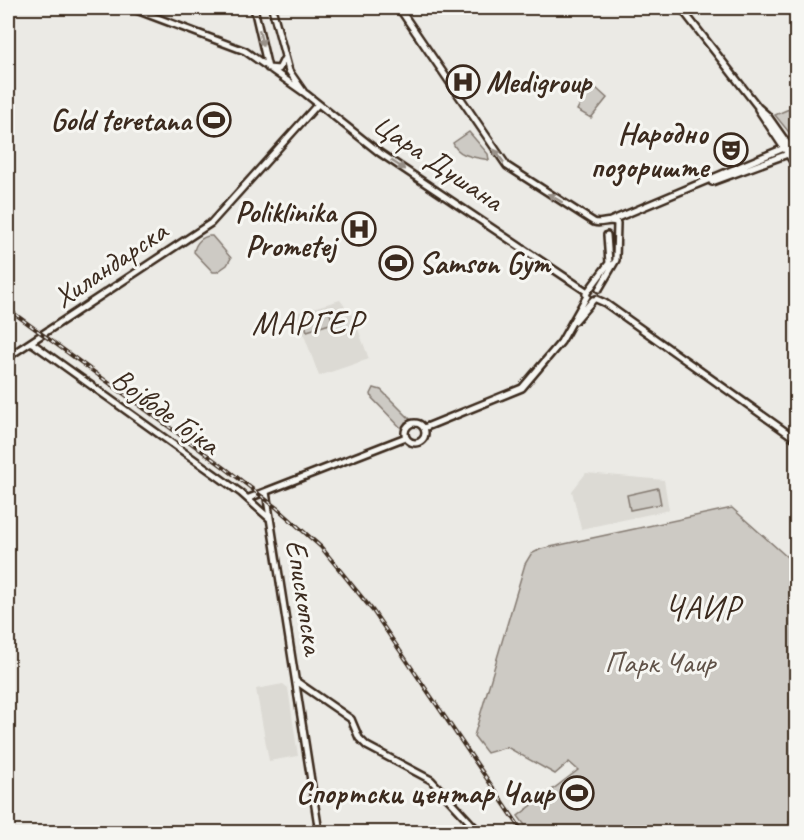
<svg xmlns="http://www.w3.org/2000/svg" width="804" height="840" font-family="Caveat,sans-serif">
<style>
.built{fill:#dcdad4}
.green{fill:#cdcac4;stroke:#847a71;stroke-width:1.5}
.lines{fill:none;stroke-linecap:round;stroke-linejoin:round}
.secondary-casing{stroke:#3b2a1e;stroke-width:10}
.secondary{stroke:#f6f6f2;stroke-width:5}
.rail-casing{stroke:#3b2a1e;stroke-width:4}
.rail{stroke:#f6f6f2;stroke-width:1.5;stroke-dasharray:4.5;stroke-linecap:butt}
.oneway{fill:#989088}
.labels{text-anchor:middle;dominant-baseline:central;stroke-width:6;stroke-linejoin:round;paint-order:stroke}
.poi-label{font-size:30px;font-weight:bold;fill:#3b2a1e;stroke:#f6f6f2;text-anchor:end}
.street-label{font-size:30px;fill:#3b2a1e;stroke:#f6f6f2}
.park-label{font-size:30px;fill:#605248;stroke:#f6f6f2}
.quarter-label{font-size:33px;letter-spacing:1.5px;fill:#3b2a1e;stroke:#f6f6f2}
</style>
<rect width="100%" height="100%" fill="#ebeae5"/>
<filter id="ink" filterUnits="userSpaceOnUse"><feTurbulence type="fractalNoise" baseFrequency=".0167" numOctaves="2"/><feDisplacementMap in="SourceGraphic" scale="12" xChannelSelector="R" yChannelSelector="G"/><feConvolveMatrix kernelMatrix="1 2 1 2 8 2 1 2 1" color-interpolation-filters="sRGB"/></filter>
<g filter="url(#ink)">
<path class="built" d="M340 300 361 327 358 329 369 359 319 376 296 313Z
M586 473 664 480 669 510 581 529 572 491Z
M283 684 288 688 298 756 269 761 256 689Z"/>
<path class="green" d="M585 82 595 87 607 98 591 118 577 110 582 100 577 98Z
M796 106V135L792 136 775 115Z
M469 132 488 154 489 160C476 157 458 157 453 143Z
M212 236 231 258 227 265 217 272H213L194 252C195 243 203 235 212 236Z
M328 307 333 323 307 331 302 316Z
M374 388 381 390 411 420 405 422 402 429 372 398 371 394Z
M658 488 661 504 630 510 627 495Z
M732 508 796 565V832H530L518 816 578 770 569 762 555 774 507 747 487 753 474 736 525 564 531 554 541 549Z"/>
<g class="lines">
<defs>
<path id="secondary" d="M131 8 245 51 306 94 380 153 586 291
M254 8 268 68
M272 8 289 71 303 91
M399 8 507 166 594 222C602 225 609 218 617 223L616 260 599 289
M681 8 758 107 767 115 796 156
M268 68 279 69 284 59
M758 109 796 166
M712 182 796 151
M610 221 796 143
M586 294 609 263 607 235
M596 299 605 303 796 439
M575 321 593 300
M32 343 241 493 269 518
M8 357 211 223 318 104
M405 433a10 10 0 1 1 20 0a10 10 0 1 1-20 0Z
M424 428 522 388 561 342 587 296
M266 492 319 832
M249 498 406 437
M296 681 351 719 359 738 367 746 431 780 479 832"/>
</defs>
<use href="#secondary" class="secondary-casing"/>
<use href="#secondary" class="secondary"/>
<defs>
<path id="rail" d="M8 309 225 468 277 508 321 547 373 611 523 832"/>
</defs>
<use href="#rail" class="rail-casing"/>
<use href="#rail" class="rail"/>
</g>
<defs><path id="oneway-solid" d="M-6-.8H1V-3.2L6.5 0L1 3.2V.8H-6Z" transform="scale(1.5)"/></defs>
<g class="oneway">
<use href="#oneway-solid" transform="translate(261 38) rotate(77)"/>
<use href="#oneway-solid" transform="translate(499 156) rotate(-127)"/>
<use href="#oneway-solid" transform="translate(398 165) rotate(34)"/>
<use href="#oneway-solid" transform="translate(555 198) rotate(-149)"/>
</g>
</g>
<defs>
<symbol id="hospital-ring" viewBox="-11 -11 22 22"><circle r="9.5" fill="#f6f6f2" stroke="#3b2a1e" stroke-width="1.5"/><path d="M-5-5h3v3.5h4V-5h3V5h-3V1.5h-4V5h-3Z" fill="#3b2a1e"/></symbol>
<symbol id="stadium-ring" viewBox="-11 -11 22 22"><circle r="9.5" fill="#f6f6f2" stroke="#3b2a1e" stroke-width="1.5"/><path d="M0-5a6.5 5 0 1 0 0 10a6.5 5 0 1 0 0-10ZM-3.5-1.8h7v3.6h-7Z" fill="#3b2a1e"/></symbol>
<symbol id="theatre-ring" viewBox="-11 -11 22 22"><circle r="9.5" fill="#f6f6f2" stroke="#3b2a1e" stroke-width="1.5"/><path d="M-5-5.5Q0-4 5-5.5V0Q5 5 0 6Q-5 5-5 0ZM-3.3-2.5H-1v1.5H-3.3ZM1-2.5H3.3v1.5H1ZM-2.8 1Q0 5.5 2.8 1Z" fill="#3b2a1e"/></symbol>
</defs>
<g fill-rule="evenodd">
<use href="#hospital-ring" x="444" y="63" width="38" height="38"/>
<use href="#stadium-ring" x="195" y="101" width="38" height="38"/>
<use href="#theatre-ring" x="712" y="131" width="38" height="38"/>
<use href="#hospital-ring" x="340" y="210" width="38" height="38"/>
<use href="#stadium-ring" x="377" y="244" width="38" height="38"/>
<use href="#stadium-ring" x="558" y="774" width="38" height="38"/>
</g>
<g class="labels">
<g class="poi-label">
<text x="486" y="82" text-anchor="start">Medigroup</text>
<text x="191" y="120">Gold teretana</text>
<text x="708" y="133">Народно<tspan x="708" dy="34">позориште</tspan></text>
<text x="336" y="212">Poliklinika<tspan x="336" dy="34">Prometej</tspan></text>
<text x="419" y="263" text-anchor="start">Samson Gym</text>
<text x="554" y="793">Спортски центар Чаир</text>
</g>
<g class="street-label">
<text transform="translate(438 162) rotate(34)">Цара Душана</text>
<text transform="translate(110 264) rotate(-34)">Хиландарска</text>
<text transform="translate(166 411) rotate(36)">Војводе Гојка</text>
<text transform="translate(305 597) rotate(81)">Епископска</text>
</g>
<g class="park-label">
<text x="660" y="662">Парк Чаир</text>
</g>
<g class="quarter-label">
<text x="308" y="323">МАРГЕР</text>
<text x="703" y="608">ЧАИР</text>
</g>
</g>
<rect width="804" height="840" fill="none" stroke="#f6f6f2" stroke-width="30"/>
<rect x="15" y="15" width="774" height="810" fill="none" stroke="#3b2a1e" stroke-width="2" filter="url(#ink)"/>
</svg>
